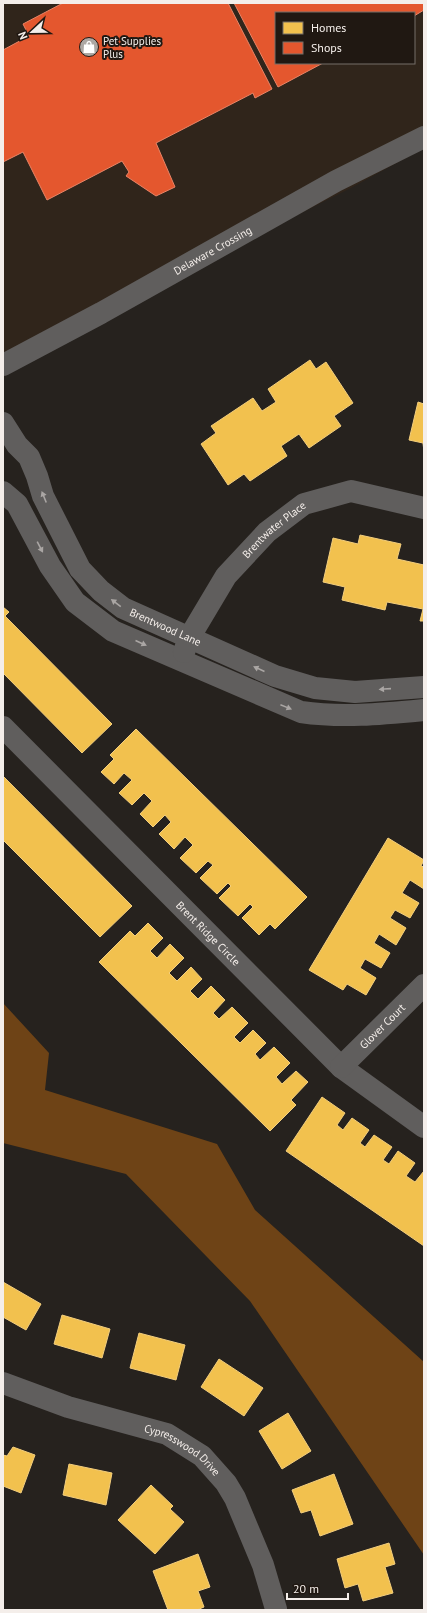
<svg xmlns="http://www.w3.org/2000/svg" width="427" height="1613" font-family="'PT Sans',sans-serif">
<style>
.built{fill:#30251b;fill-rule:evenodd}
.forest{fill:#6e4316}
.homes{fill:#f2c14e;stroke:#f3ce7d}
.shops{fill:#e4572e;stroke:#e98466}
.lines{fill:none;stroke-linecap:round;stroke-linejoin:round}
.minor{stroke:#605e5d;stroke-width:22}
.oneway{fill:#aaa6a4}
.labels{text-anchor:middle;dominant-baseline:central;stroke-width:4;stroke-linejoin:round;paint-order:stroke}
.poi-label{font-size:11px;fill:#f4eeea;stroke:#201812;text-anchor:start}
.street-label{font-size:11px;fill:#f4eeea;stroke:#201812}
</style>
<rect width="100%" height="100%" fill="#26221e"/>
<path class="built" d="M3 3H424V148L351 188 101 313 3 365ZM276 13H414V63H276Z"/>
<path class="forest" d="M3 1003 49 1053 45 1090 217 1144 255 1210 424 1362V1555L250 1301 126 1174 3 1143Z"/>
<path class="homes" d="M310 360 316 369 326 362 353 403 334 416 341 426 309 448 299 434 281 446 287 456 250 481 244 474 228 485 201 444 216 433 211 426 253 398 262 411 276 402 268 389Z
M418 402 424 404V452L423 443 409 440Z
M360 535 401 544 397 559 424 565V621H420L423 609 387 602 385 610 342 600 345 587 323 582 333 538 358 544Z
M3 607 9 612 5 616 112 724 82 753 3 673Z
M136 729 307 897 275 929 270 924 259 935 242 918 253 907 250 904 238 916 219 898 231 886 228 883 217 894 200 878 213 865 208 861 196 873 180 858 193 845 185 837 174 849 159 834 171 822 165 815 153 827 140 814 152 801 144 793 132 805 119 793 132 780 124 773 114 784 101 772 114 759 110 755Z
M3 776 132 906 100 937 3 840Z
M388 838 424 860 421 866 424 867V889L410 880 402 893 419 903 410 918 395 910 390 918 406 928 396 945 379 934 374 943 390 953 381 968 365 959 360 968 376 978 366 995 347 984 343 990 309 970Z
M148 923 163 938 150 951 157 958 170 944 184 958 169 973 177 981 191 967 202 979 190 991 198 999 211 986 225 1000 213 1013 219 1019 232 1007 248 1023 234 1037 240 1043 253 1030 266 1043 255 1054 260 1060 274 1047 290 1063 276 1077 282 1084 296 1071 308 1082 291 1100 296 1105 270 1131 99 962 130 931 135 936Z
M322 1097 345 1113 337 1125 343 1130 352 1118 369 1130 360 1143 365 1147 374 1135 392 1147 383 1160 389 1164 398 1151 415 1163 406 1176 415 1182 424 1171V1246L286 1151Z
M3 1282 41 1304 26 1330 3 1317Z
M62 1315 110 1329 102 1358 54 1344Z
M139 1333 185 1345 176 1380 130 1368Z
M219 1359 263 1388 244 1416 201 1387Z
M288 1413 311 1451 282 1469 259 1431Z
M13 1447 35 1455 21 1493 3 1486V1455L7 1456Z
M69 1464 112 1473 106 1505 63 1495Z
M334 1474 353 1524 320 1536 311 1510 301 1513 292 1490Z
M151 1485 173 1506 170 1509 184 1522 155 1554 118 1520Z
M389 1543 395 1564 385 1567 393 1593 363 1601 358 1584 345 1588 337 1559Z
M198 1554 210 1587 198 1591 204 1607 197 1610H168L153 1571Z"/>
<path class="shops" d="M63 3H228L272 89 255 98 253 93 156 143 175 187 156 196 126 176 129 172 122 161 47 200 23 152 3 162V50L29 36 23 24Z
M234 3H424V10L414 16V13H276V63H323L278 87Z"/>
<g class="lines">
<g class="minor">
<path id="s1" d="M3 365 101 313 336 181 424 137"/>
<path id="s2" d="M3 423 17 445 29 457 37 476 43 496 80 569 101 591 123 608 275 676 315 688 355 692 424 687"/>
<path d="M3 492 17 504 50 566 75 602 113 631 301 712C342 718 382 714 424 710"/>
<path id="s3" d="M184 652 189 638 226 576 267 532 304 504 351 491 424 508"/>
<path id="s4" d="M3 727 341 1067 424 1127"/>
<path id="s5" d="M341 1067 424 985"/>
<path id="s6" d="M3 1383 68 1407 167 1434 202 1456 226 1483 235 1498 263 1565 276 1609"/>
</g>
</g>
<defs><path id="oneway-solid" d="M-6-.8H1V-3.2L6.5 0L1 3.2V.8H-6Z"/></defs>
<g class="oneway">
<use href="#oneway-solid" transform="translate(44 497) rotate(-112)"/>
<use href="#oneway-solid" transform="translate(40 547) rotate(62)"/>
<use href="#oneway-solid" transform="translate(116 603) rotate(-143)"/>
<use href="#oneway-solid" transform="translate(141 643) rotate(24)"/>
<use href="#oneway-solid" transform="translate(259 669) rotate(-156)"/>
<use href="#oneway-solid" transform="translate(385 689) rotate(176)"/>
<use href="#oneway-solid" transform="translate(286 707) rotate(22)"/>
</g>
<defs>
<symbol id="shop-disc" viewBox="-11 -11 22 22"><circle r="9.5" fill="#aca7a3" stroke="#201812"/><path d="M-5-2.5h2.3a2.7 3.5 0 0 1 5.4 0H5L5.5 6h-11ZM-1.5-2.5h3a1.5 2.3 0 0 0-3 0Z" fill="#fff"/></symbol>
</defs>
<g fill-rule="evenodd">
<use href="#shop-disc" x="78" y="36" width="22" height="22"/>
</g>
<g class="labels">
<g class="poi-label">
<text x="103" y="41">Pet Supplies<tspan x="103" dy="13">Plus</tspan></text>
</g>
<g class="street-label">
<text stroke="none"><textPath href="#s1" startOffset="239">Delaware Crossing</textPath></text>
<text stroke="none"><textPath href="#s3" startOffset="154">Brentwater Place</textPath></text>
<text stroke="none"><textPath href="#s2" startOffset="271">Brentwood Lane</textPath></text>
<text stroke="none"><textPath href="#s4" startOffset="291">Brent Ridge Circle</textPath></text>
<text stroke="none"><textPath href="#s5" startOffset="58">Glover Court</textPath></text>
<text stroke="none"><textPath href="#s6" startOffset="193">Cypresswood Drive</textPath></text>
</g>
</g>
<rect width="427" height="1613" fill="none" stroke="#f4eeea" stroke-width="8"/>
<rect x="275" y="12" width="140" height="52" fill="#201812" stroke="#756e68"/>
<rect x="283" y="22" width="20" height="12" fill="#f2c14e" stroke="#756e68"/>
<text x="311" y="32" font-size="12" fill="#f4eeea">Homes</text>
<rect x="283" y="42" width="20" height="12" fill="#e4572e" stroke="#756e68"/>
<text x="311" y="52" font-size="12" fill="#f4eeea">Shops</text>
<g transform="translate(32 32) rotate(248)" stroke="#201812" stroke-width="3" paint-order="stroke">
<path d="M0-3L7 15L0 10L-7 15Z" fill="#f4eeea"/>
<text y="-6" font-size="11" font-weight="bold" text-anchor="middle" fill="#f4eeea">N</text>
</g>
<path d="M287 1593v6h61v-6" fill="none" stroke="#f4eeea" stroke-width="2"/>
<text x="293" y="1593" font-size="12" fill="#f4eeea" stroke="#201812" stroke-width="3" paint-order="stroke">20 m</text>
</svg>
